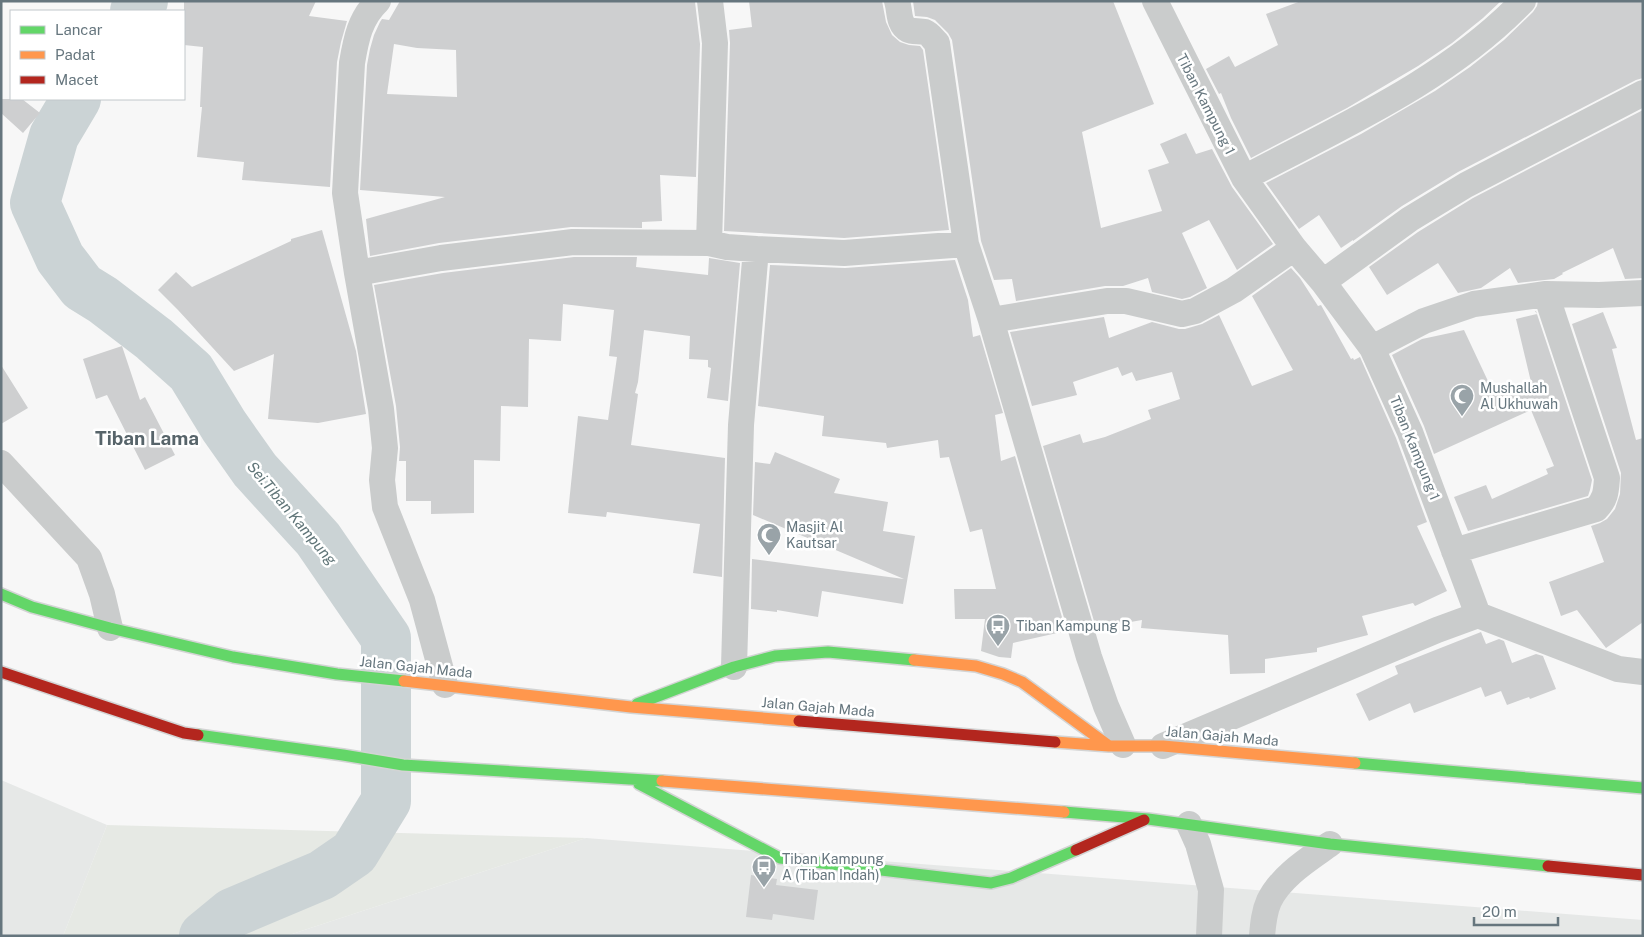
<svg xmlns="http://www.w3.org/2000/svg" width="1644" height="937" font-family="'Public Sans',sans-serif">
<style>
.built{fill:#e6e8e7}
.green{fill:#e6e9e4}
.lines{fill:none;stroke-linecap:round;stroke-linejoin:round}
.river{stroke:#cbd3d5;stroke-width:50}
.building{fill:#cecfd0;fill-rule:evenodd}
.fast-casing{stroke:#d3d4d4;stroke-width:14}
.slow-casing{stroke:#d3d4d4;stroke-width:14}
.jam-casing{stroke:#d3d4d4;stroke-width:14}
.street{stroke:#cacccc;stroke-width:26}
.fast{stroke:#63d668;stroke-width:11}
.slow{stroke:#ff974d;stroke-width:11}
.jam{stroke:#b3261e;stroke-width:11}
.labels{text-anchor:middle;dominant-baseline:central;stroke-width:5;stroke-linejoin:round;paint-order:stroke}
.street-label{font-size:14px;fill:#66767e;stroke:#fff}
.poi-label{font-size:14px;fill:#66767e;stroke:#fff;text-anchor:start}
.water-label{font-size:15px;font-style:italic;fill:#607578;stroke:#fff}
.district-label{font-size:19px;font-weight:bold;fill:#57646a;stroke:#fff}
</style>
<rect width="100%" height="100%" fill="#f7f7f7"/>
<path class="built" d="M1 780 107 825 63 936H1Z
M586 838 1643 920V936H286Z"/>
<path class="green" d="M107 825 586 838 286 936H63Z"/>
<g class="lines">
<path class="river" d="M135 11 143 1
M76 99 54 136 35 203 60 258 82 287 103 300 154 339 191 372 224 426 255 470 318 539 386 638V801L354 853 322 875 232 913 204 936"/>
</g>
<path class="building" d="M184 1H316L309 16 347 21 341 42 337 62 330 187 242 180 244 162 197 157 202 107H200L203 47 184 45Z
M400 1 695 2 700 44 696 177 660 175 662 221 642 222V228L571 227 439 243 370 256 366 219 445 197 360 190 367 65 370 49 374 35 380 22 382 19 389 20ZM394 44 417 48 456 50 457 97 387 94Z
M749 1H882L886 22 892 35 900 42 909 45 920 46 923 50 949 230 844 238 724 231 730 43 729 30 752 27Z
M913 1H1113L1154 104 1082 132 1101 228 1162 211 1148 170 1169 163 1160 144 1186 133 1196 154 1212 149 1232 187 1273 244 1237 270 1209 220 1182 233 1207 288 1190 297 1182 299 1152 292 1148 278 1123 286H1105L1016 301 1012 279 994 280 981 241 952 40 948 33 935 20 927 17 915 16Z
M1301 1H1501L1483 18 1452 43 1418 66 1347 108 1251 158 1231 118 1221 93 1219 94 1206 69 1229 56 1235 67 1278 45 1266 14Z
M1538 1H1643V78L1636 80 1458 172 1402 206 1353 241V240L1341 248 1319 215 1299 229 1266 183 1361 134 1435 91 1470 67 1504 40 1533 12 1537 6Z
M1 99H22L40 113 23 133 1 113Z
M1643 110V278L1625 279 1613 248 1562 273 1563 274 1554 279 1518 283 1510 268 1481 288 1458 293 1438 263 1387 295 1369 267 1418 232 1473 198Z
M322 230 356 351 366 414 318 423 268 419 274 354 234 371 178 310 158 290 176 272 192 287 291 241V239Z
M574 257H637L636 267 708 275 709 258 740 263 728 401 707 398 711 368 708 367V360L689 359 690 336 644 330 638 382 635 393 638 394 631 445 725 458 722 577 693 573 700 524 607 512 606 517 568 513 578 416 608 420 617 357 609 356 614 310 563 304 561 341 529 339 528 407 501 406 500 461 474 460V513L431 514V501H406V461H399L400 447 396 406 374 285 443 273Z
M955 260 968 300 973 337 980 335 1003 413 995 415 1001 461 1015 456 1066 631 1013 643 1011 658 999 657 981 651 985 619H955L954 589H996L982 529 970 532 949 457 940 458 938 440 887 448 886 443 822 436 824 416 758 406 770 265 845 268Z
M1291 268 1300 278 1318 306 1321 305 1351 359 1353 358 1354 360 1360 357 1396 438 1427 522 1417 526 1447 591 1415 606 1413 603 1362 616 1368 635 1317 648V652L1265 659V673L1230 674 1228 635 1141 628 1142 620 1096 628 1043 446 1080 434 1083 443 1105 437 1151 419 1148 410 1180 399 1172 372 1136 381 1132 372 1122 376 1118 367 1073 382 1077 395 1032 406 1010 332 1104 317 1109 338 1152 322 1179 329H1185L1202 324 1219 315 1252 386 1293 370 1252 296Z
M1535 311H1536L1592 480 1590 490 1588 496 1468 531 1454 497 1486 485 1492 499 1548 474 1546 469 1554 466 1531 410 1434 454 1424 426 1392 355 1422 339 1464 330 1495 396 1531 382 1516 319 1537 314Z
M1603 312 1617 348 1612 349 1636 440 1643 438V622L1606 648 1577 610 1561 616 1549 582 1604 562 1591 526 1600 523 1607 519 1615 509 1620 494 1621 473 1572 324Z
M122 346 140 400 145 397 175 455 145 470 107 395 96 399 83 359Z
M1 365 28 408 1 424Z
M775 452 840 479 834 493 888 502 883 531 915 536 903 604 822 591 818 617 777 610V612L751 609 752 559 904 579 753 515 755 462 770 464Z
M1481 632 1486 644 1499 639 1504 641 1512 663 1536 654 1543 656 1556 689 1530 699 1529 697 1507 705 1501 691 1485 697 1481 687 1414 713 1410 703 1369 721 1356 694 1398 674 1395 666Z
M751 875 777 879 776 885 818 890 814 920 773 914 772 920 746 917Z"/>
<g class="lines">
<defs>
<path id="fast" d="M1 594 32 607 110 628 233 657 337 674 404 681
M637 704 734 667 775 656 828 652 914 660
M198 735 343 755 403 765 662 781
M1355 763 1643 788
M639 784 780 858 991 883 1011 878 1076 850
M1064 812 1148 819 1330 844 1548 866"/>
<path id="slow" d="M914 660 976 666 1003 674 1022 682 1109 746
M404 681 631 707 799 721
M1055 742 1109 746H1163L1355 763
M662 781 1064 812"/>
<path id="jam" d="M1 672 184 733 198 735
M799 721 1055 742
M1076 850 1144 820
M1548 866 1643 875"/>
</defs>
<use href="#fast" class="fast-casing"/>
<use href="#slow" class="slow-casing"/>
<use href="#jam" class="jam-casing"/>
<path class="street" d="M897 1C899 7 899 16 901 21 906 34 915 30 925 32 930 34 933 39 937 43L966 244 991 320 1089 657 1106 706 1123 745
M1155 1 1244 178 1294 248 1323 282 1372 348 1410 432 1478 615 1437 630 1163 746
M1244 178C1338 128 1448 80 1523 1
M709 243 715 43 710 1
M357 273 345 193 352 63C356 39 360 18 378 1
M1323 282 1410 219 1466 185 1643 93
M991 320 1107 301H1126L1182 314 1195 311 1234 290 1294 248
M1372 348 1424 321 1474 304 1546 294 1599 295 1643 293
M1 463 89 558 102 594 110 628
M1454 551 1596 509C1606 499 1606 491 1607 478L1546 294
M1478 615 1618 669 1643 672
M734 667 741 425 756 249
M445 685 422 600 385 507 382 480 385 448 381 409 357 273 441 258 573 242 709 243 727 247 756 249 844 253 966 244
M1189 824 1198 844 1211 890 1209 936
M1262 936C1263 924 1264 912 1269 901 1281 876 1309 859 1330 844"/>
<use href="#fast" class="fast"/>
<use href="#slow" class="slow"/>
<use href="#jam" class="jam"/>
</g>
<defs>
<symbol id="mosque-pin" viewBox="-11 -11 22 30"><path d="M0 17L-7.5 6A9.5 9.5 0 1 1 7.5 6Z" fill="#99a3a8" stroke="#fff"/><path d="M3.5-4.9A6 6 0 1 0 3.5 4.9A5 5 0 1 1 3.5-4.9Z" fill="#fff"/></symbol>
<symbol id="bus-pin" viewBox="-11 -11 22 30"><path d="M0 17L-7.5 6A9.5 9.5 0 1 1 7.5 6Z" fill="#99a3a8" stroke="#fff"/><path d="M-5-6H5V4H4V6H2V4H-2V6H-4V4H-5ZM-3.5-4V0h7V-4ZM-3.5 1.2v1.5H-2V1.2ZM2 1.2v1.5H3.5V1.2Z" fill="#fff"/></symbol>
</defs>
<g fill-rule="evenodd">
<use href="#mosque-pin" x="1448" y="382" width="28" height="38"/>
<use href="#mosque-pin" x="755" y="521" width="28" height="38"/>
<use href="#bus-pin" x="984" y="612" width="28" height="38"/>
<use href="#bus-pin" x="750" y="853" width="28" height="38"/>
</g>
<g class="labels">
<g class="street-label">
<text transform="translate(1206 104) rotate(63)">Tiban Kampung 1</text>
<text transform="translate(1415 448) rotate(68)">Tiban Kampung 1</text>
<text transform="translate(416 667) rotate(6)">Jalan Gajah Mada</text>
<text transform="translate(818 707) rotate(5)">Jalan Gajah Mada</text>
<text transform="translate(1222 736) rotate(5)">Jalan Gajah Mada</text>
</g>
<g class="poi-label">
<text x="1480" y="388">Mushallah<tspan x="1480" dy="16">Al Ukhuwah</tspan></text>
<text x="786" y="527">Masjit Al<tspan x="786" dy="16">Kautsar</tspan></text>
<text x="1016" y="626">Tiban Kampung B</text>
<text x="782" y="859">Tiban Kampung<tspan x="782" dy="16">A (Tiban Indah)</tspan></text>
</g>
<g class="water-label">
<text transform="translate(292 513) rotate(50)">Sei.Tiban Kampung</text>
</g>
<g class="district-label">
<text x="147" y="438">Tiban Lama</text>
</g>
</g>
<rect width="1644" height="937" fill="none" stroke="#66767e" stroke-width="5"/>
<rect x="10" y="10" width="175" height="90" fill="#ffffff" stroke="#c2c8cb"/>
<rect x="20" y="26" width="25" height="8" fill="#63d668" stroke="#c2c8cb"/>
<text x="55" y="35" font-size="15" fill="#66767e">Lancar</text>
<rect x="20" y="51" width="25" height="8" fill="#ff974d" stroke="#c2c8cb"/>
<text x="55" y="60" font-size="15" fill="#66767e">Padat</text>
<rect x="20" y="76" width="25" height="8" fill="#b3261e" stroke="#c2c8cb"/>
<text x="55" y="85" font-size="15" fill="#66767e">Macet</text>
<path d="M1474 917v8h84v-8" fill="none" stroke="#66767e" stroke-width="2.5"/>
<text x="1482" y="917" font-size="15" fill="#66767e" stroke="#ffffff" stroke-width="4" paint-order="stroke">20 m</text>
</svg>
